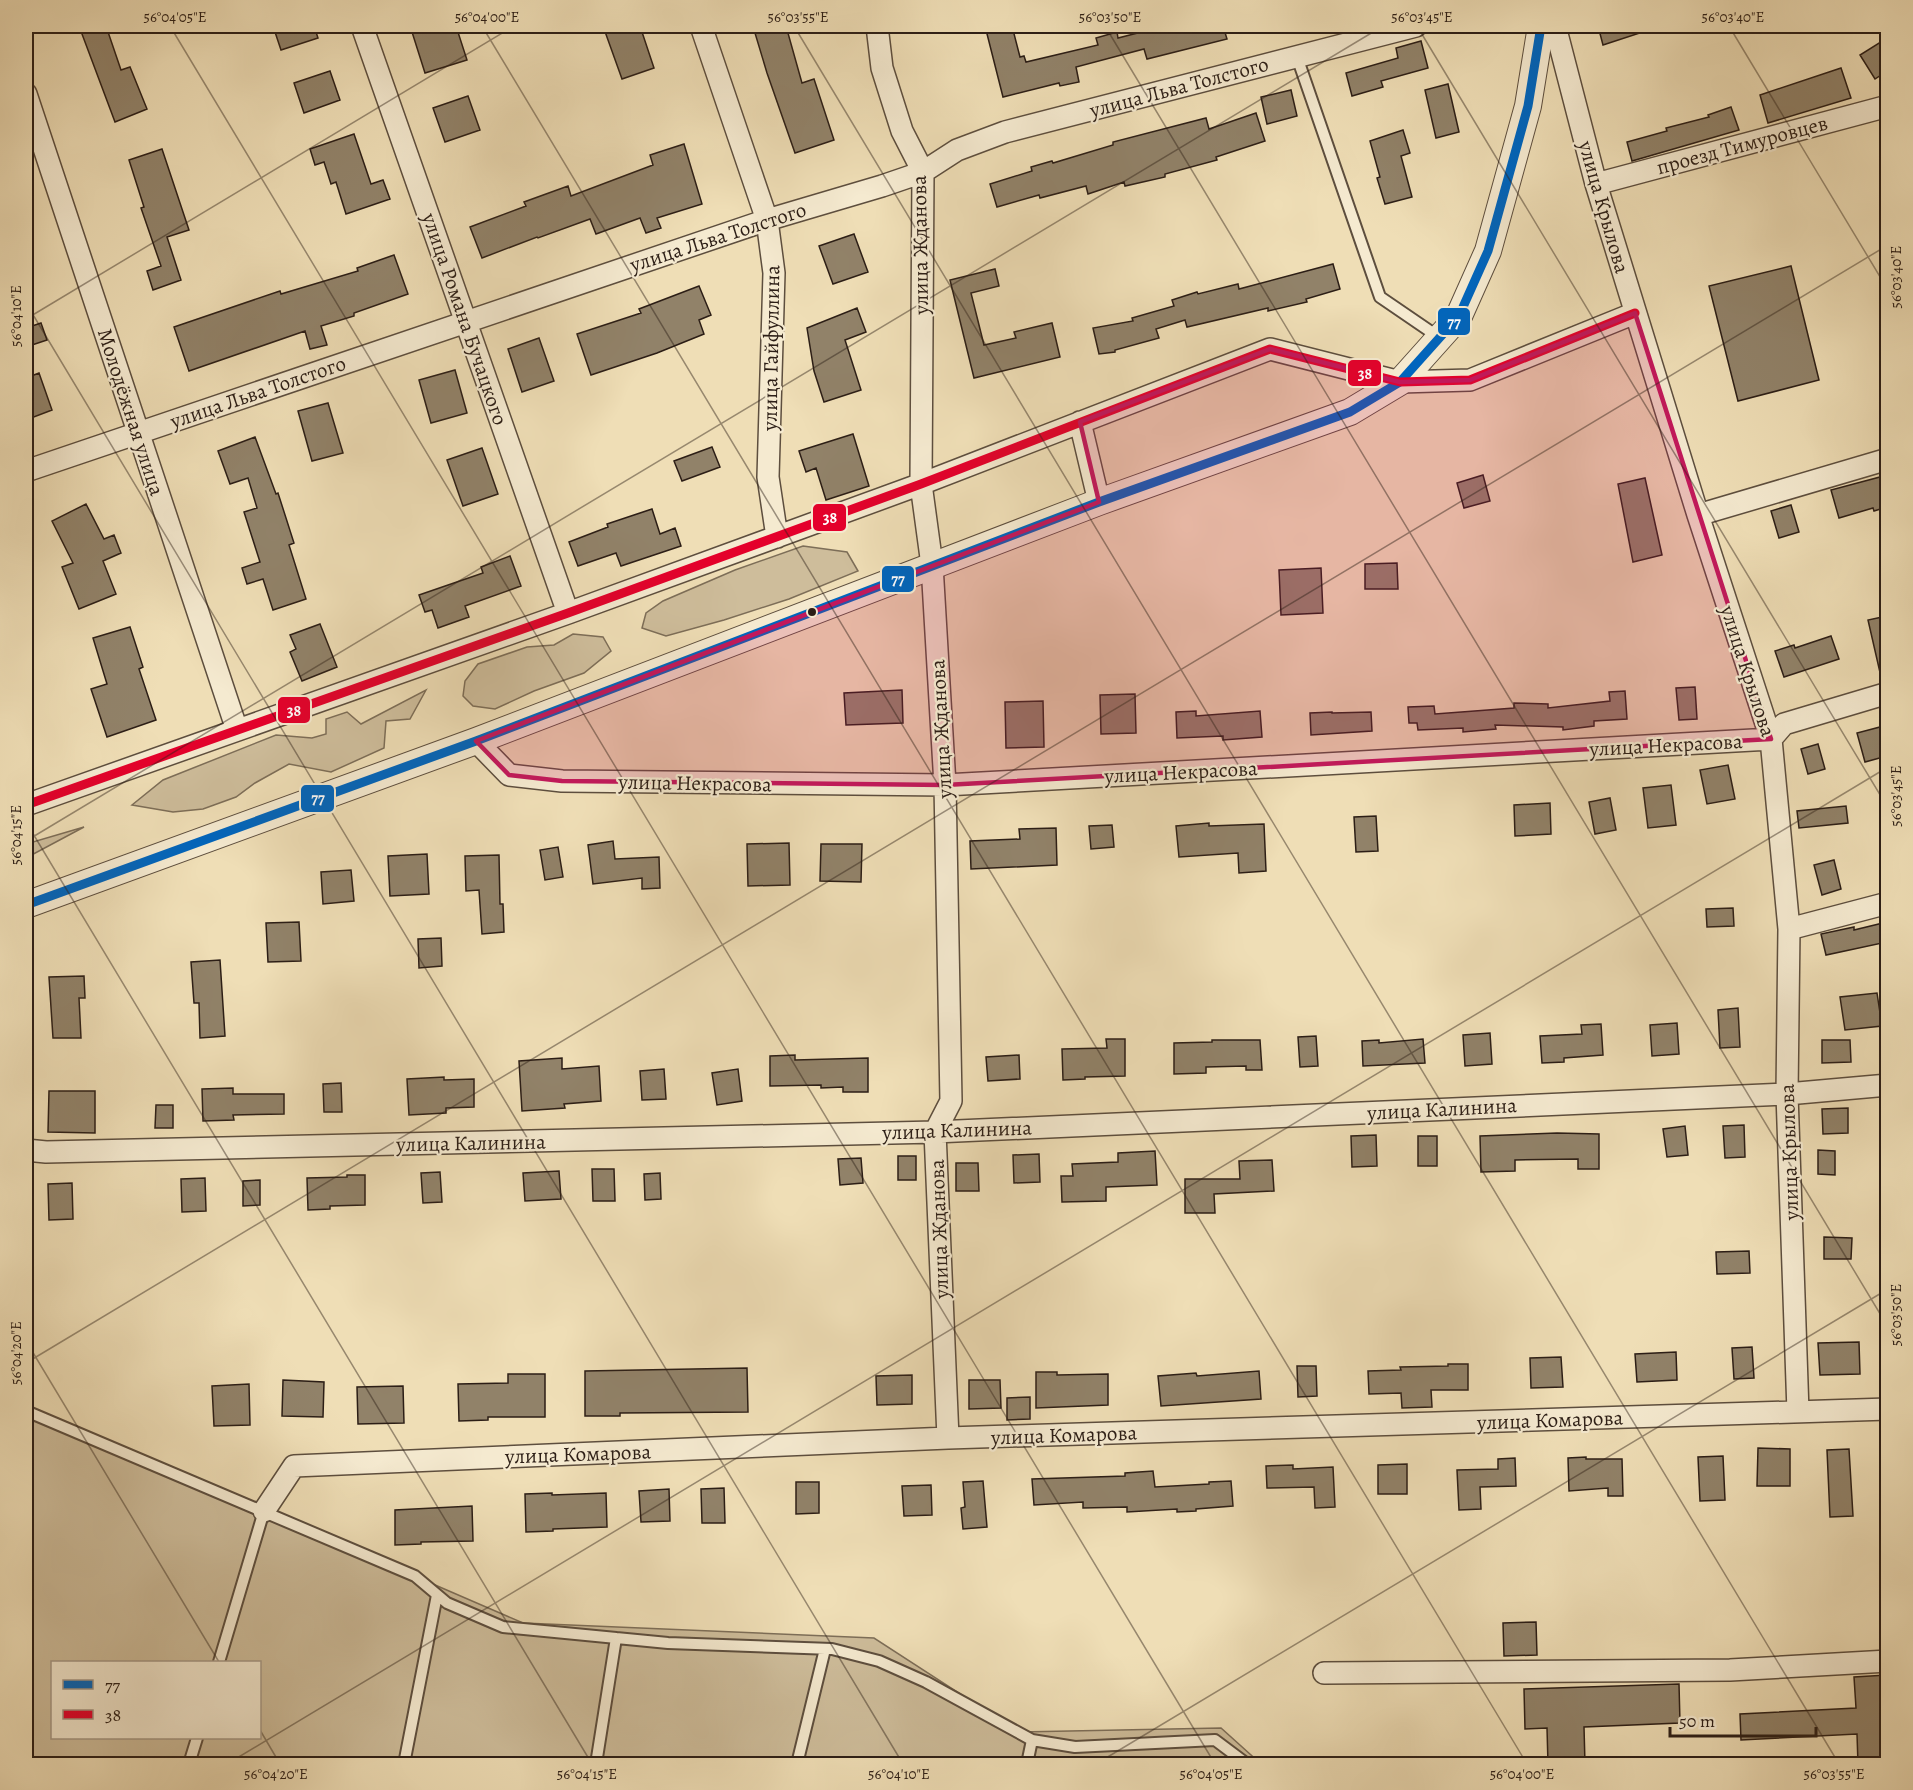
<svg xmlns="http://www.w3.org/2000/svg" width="1913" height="1790" font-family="Alegreya,serif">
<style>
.green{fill:#cebd9b;stroke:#7d6e58;stroke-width:1.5;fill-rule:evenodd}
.building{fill:#918269;stroke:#2c1e16;stroke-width:1.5}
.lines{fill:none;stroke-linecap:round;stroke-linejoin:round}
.service-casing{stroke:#5d4e3e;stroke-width:14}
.minor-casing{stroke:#5d4e3e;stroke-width:24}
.tertiary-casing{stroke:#5d4e3e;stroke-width:28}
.service{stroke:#f5ead0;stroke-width:10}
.minor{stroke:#f5ead0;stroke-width:21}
.tertiary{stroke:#f5ead0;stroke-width:26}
.bus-1-casing{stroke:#f5ead0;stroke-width:14}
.bus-2-casing{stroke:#f5ead0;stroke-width:14}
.bus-1{stroke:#0065bd;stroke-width:9}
.bus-2{stroke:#e4002b;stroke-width:9}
.marked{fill:#c2185b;fill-opacity:0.2;stroke:#c2185b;stroke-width:4.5;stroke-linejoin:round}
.ticks{fill:none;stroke:#2c1e16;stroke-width:1.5;stroke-opacity:0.45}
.bus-dot{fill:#2c1e16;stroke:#f5ead0;stroke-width:2}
.labels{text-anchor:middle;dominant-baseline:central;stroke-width:4.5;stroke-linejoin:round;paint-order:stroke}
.street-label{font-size:21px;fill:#2c1e16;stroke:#f5ead0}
.line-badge{stroke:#f5ead0;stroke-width:2}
.badge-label{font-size:16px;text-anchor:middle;font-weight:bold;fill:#fff}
.neatline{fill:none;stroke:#2c1e16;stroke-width:2}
.ticks-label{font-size:15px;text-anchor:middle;fill:#2c1e16}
</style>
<rect width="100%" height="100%" fill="#efdeb6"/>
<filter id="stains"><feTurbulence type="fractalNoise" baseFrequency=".00333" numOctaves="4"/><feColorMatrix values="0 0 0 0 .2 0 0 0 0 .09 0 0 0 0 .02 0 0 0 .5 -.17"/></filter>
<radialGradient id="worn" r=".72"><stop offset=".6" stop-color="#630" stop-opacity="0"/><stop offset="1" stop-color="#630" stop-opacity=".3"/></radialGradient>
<path class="green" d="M803 546 847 552 858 571 789 599 724 620 666 636 642 628 646 613 663 601 735 570Z
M573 634 603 637 611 651 584 673 534 691 495 709 473 706 463 696 465 681 478 664 527 647 554 645Z
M426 690 410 719 386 721 384 748 331 772 289 764 255 783 236 797 203 809 173 812 132 805 163 780 276 735 312 738 326 734V719L347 712 361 724Z
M84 827 26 858V844Z
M26 1411 331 1540 523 1623 874 1638 1019 1732 1221 1728 1261 1764H26ZM52 1662H260V1738H52Z"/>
<path class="building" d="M79 26H106L121 70 130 67 147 109 115 122Z
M273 26H314L318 38 281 50Z
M432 26H456L467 60 425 73 412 32Z
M603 26H640L654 68 622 79Z
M780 26H786L802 83 814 79 834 140 795 153 767 73 755 33Z
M985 26H1012L1020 57 1024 56 1026 62 1098 45 1096 38 1117 32 1118 38 1165 26H1223L1227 39 1147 59 1144 49 1076 67 1079 82 1060 86 1059 83 1003 97Z
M1598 26H1652V29L1603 45Z
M1887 38V71L1875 79 1860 55Z
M1421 41 1428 68 1381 81 1383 87 1352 96 1346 73 1398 58 1396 48Z
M1841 68 1851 98 1768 123 1760 95Z
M330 71 340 100 304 113 294 83Z
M1448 84 1459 132 1436 138 1425 90Z
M1291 90 1297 116 1267 124 1261 97Z
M468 96 480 130 445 142 433 108Z
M1731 107 1739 130 1632 161 1627 142 1667 131 1666 128 1709 117 1708 115Z
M1256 113 1265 141 1216 157 1217 160 1165 174V177L1125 186 1124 182 1088 194 1086 186 1040 198 1039 195 997 207 990 184 1032 171 1031 167 1052 161 1053 163 1113 145V142L1206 118 1209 129Z
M1403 130 1410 153 1401 156 1412 197 1385 204 1377 178 1380 177 1370 141Z
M354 134 371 184 383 180 390 199 346 214 336 182 331 184 324 162 315 165 310 149Z
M684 144 702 204 657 218 661 228 646 233 640 218 596 234 590 219 538 238 537 237 482 258 470 227 526 206 524 202 568 186 571 196 653 165 650 155Z
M162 149 189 230 167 237 181 280 153 290 147 271 161 266 141 208 144 207 129 160Z
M854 234 868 272 833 284 819 246Z
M394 255 408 294 354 313V316L321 326 327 345 310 349 305 331 189 371 174 327 280 291 281 294 358 271 357 268Z
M1333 264 1340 289 1306 299 1307 302 1268 311V308L1187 327 1185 320 1156 329 1159 338 1115 350V352L1099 354 1093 328 1133 321 1132 318 1174 306 1172 300 1197 292 1198 294 1238 284 1239 289Z
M1791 266 1819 380 1738 401 1709 286Z
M995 269 999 286 971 293 984 345 1016 338 1014 332 1052 323 1060 357 974 378 950 280Z
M699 286 711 315 699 320 704 334 657 353 591 375 577 334 641 313 639 309Z
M857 308 866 332 845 340 861 390 824 402 814 371 807 328Z
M41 323 47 340 26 347V328Z
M539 338 554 381 522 392 508 349Z
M455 370 467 413 431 423 419 380Z
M39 373 52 410 26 420V378Z
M328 403 343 453 312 461 298 411Z
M853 434 869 486 826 500 816 468 806 472 799 451Z
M255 437 276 494 278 493 294 543 289 545 306 599 273 610 263 579 247 584 242 568 260 562 244 512 257 508 248 478 230 484 218 451Z
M712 447 720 467 682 481 674 461Z
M482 448 498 494 463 506 447 460Z
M1483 475 1490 501 1464 508 1457 483Z
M1880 477 1887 507 1874 511 1873 508 1839 518 1831 490Z
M1645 478 1662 555 1633 562 1618 484Z
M86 504 104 539 114 535 121 553 103 561 116 594 79 609 62 567 73 563 52 521Z
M1791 505 1799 532 1779 538 1771 511Z
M652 509 660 534 675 528 681 546 621 566 616 553 578 566 569 542 608 527 607 524Z
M510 556 521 586 465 606 469 617 438 628 432 610 425 612 419 595 483 573 481 567Z
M1397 563 1398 589H1365V564Z
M1321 568 1323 613 1281 615 1279 570Z
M1887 616V676L1881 677 1868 620Z
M320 624 337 667 302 681 290 652 296 649 290 635Z
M130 627 143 667 139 669 156 720 107 737 91 689 107 684 93 638Z
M1831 636 1839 659 1784 677 1775 651 1794 645 1795 648Z
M1695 687 1697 719 1679 720 1676 688Z
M902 690 903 723 846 725 844 693Z
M1625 691 1627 719 1594 721V726L1563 730V727L1495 725 1496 729 1463 732V728L1418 730 1417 723H1409L1408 707 1434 706 1435 714 1514 708V703L1548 704V708L1610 701 1609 692Z
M1135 694 1136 733 1101 734 1100 695Z
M1043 701 1044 747 1006 748 1005 702Z
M1196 711V716L1260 711 1262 737 1223 740V736L1177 738 1176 712Z
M1332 712V713L1371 712 1372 731 1311 735 1310 713Z
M1880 727 1887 756 1865 762 1857 733Z
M1818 744 1825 769 1808 774 1801 749Z
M1728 765 1735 799 1707 804 1700 770Z
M1671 785 1676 825 1648 828 1643 788Z
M1610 798 1616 830 1595 834 1589 802Z
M1550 803 1551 834 1515 836 1514 805Z
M1846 806 1848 823 1799 828 1797 811Z
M1376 816 1378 851 1356 852 1354 817Z
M1209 823V826L1264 824 1266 871 1239 873 1238 853 1179 857 1176 826Z
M1112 825 1114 847 1091 849 1089 826Z
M1056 828 1057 865 971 869 970 841 1020 839 1019 829Z
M613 841 615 859 659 857 660 888 642 889V878L593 884 588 845Z
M789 843 790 885 748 886 747 844Z
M821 844H862L861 882 820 881Z
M558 847 563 877 545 880 540 850Z
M427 854 429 894 390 896 388 856Z
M499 855 500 904H503L504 932 482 934 479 890 466 891 465 856Z
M1834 860 1841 889 1822 895 1814 865Z
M351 870 354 901 323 904 321 872Z
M1733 908 1734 926 1707 927 1706 909Z
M299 922 301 961 268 962 266 923Z
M1887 922V942L1826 955 1821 934 1854 927V930Z
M441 938 442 966 419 968 418 939Z
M220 960 225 1036 200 1038 199 1003H194L191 962Z
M84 976 85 998H79L81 1038H53L49 977Z
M1877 993 1882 1026 1845 1030 1840 997Z
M1738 1008 1740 1047 1720 1048 1718 1010Z
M1677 1023 1679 1054 1652 1056 1650 1025Z
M1601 1024 1603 1055 1564 1058V1062L1542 1063 1540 1036 1582 1034 1581 1025Z
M1490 1033 1492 1064 1465 1066 1463 1035Z
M1316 1036 1318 1066 1300 1067 1298 1037Z
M1106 1039H1125V1076L1085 1077V1079L1063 1080 1062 1049 1107 1048Z
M1423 1039 1425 1063 1363 1066 1362 1041 1379 1040V1043Z
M1212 1040H1260L1262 1070H1246V1066L1206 1067V1073L1174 1074V1043L1212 1042Z
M1822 1040H1850L1851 1062 1822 1063Z
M795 1055V1060L868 1058V1092H843V1087L821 1088V1085L770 1086V1056Z
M1019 1055 1020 1079 988 1081 986 1057Z
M562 1058V1069L599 1066 601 1101 564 1104 565 1108 522 1111 519 1061Z
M664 1069 666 1099 642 1100 640 1071Z
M738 1069 742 1101 717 1105 712 1073Z
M444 1077V1080L474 1079V1107L446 1108V1113L409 1115 407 1079Z
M341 1083 342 1112H324L323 1084Z
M233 1088V1094H284V1114L233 1115 234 1120 203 1121 202 1089Z
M49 1091H95V1133L48 1132Z
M156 1105H173V1128H155Z
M1848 1108V1133L1823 1134 1822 1109Z
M1744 1125 1745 1157 1725 1158 1723 1126Z
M1685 1126 1688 1155 1667 1157 1663 1129Z
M1557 1133 1599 1134V1169H1578V1159L1515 1160V1171L1481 1172 1480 1136Z
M1376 1135 1377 1166 1352 1167 1351 1136Z
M1418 1136H1437V1166H1418Z
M1818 1150 1835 1151V1175L1818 1174Z
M1155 1151 1157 1185 1106 1187V1201L1062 1202 1061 1176H1073L1072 1164 1118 1162V1153Z
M1039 1154 1040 1182 1014 1183 1013 1155Z
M898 1156H916V1180H898Z
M861 1158 863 1183 840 1185 838 1159Z
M1272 1160 1274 1191 1214 1194 1215 1213H1185V1179H1240L1239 1161Z
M956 1163H978L979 1191H956Z
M592 1169H614L615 1201H593Z
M559 1171 561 1199 525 1201 523 1173Z
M440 1172 442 1202 423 1203 421 1173Z
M660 1173 661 1199 645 1200 644 1174Z
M347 1175H365V1205L330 1206V1209L308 1210 307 1178 347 1177Z
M205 1178 206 1211 182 1212 181 1179Z
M260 1180V1205L243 1206V1181Z
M72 1183 73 1219 49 1220 48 1184Z
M1824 1237 1852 1238 1851 1259H1824Z
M1749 1251 1750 1273 1717 1274 1716 1252Z
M1859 1342 1860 1374 1820 1375 1818 1343Z
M1752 1347 1754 1378 1734 1379 1732 1348Z
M1676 1352 1677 1380 1637 1382 1635 1354Z
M1561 1357 1563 1387 1531 1388 1530 1358Z
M1448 1364H1468V1390H1431L1432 1407 1402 1408 1401 1393 1369 1394 1368 1371 1401 1370 1400 1367 1448 1366Z
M1297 1366H1316L1317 1396 1298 1397Z
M747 1368 748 1412 620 1413V1416H585V1371Z
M1259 1371 1261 1399 1161 1406 1158 1376 1196 1373 1197 1376Z
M1036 1372H1057V1375L1108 1374V1405L1036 1408Z
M508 1374H545V1417H488V1420L459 1421 458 1384 508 1383Z
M912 1375V1404L877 1405 876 1376Z
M283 1380 324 1382 323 1417 282 1416Z
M969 1380H1000L1001 1408 969 1409Z
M249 1384 250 1425 214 1426 212 1386Z
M403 1386 404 1423 358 1424 357 1387Z
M1030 1397V1419L1007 1420V1398Z
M1758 1448 1790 1449V1486H1757Z
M1849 1449 1853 1516 1830 1517 1827 1450Z
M1723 1456 1725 1500 1700 1501 1698 1457Z
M1586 1457V1459H1622L1623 1496H1608V1488L1569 1491 1568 1458Z
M1515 1458 1516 1486 1480 1487 1481 1509 1459 1510 1457 1470 1498 1469V1459Z
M1407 1464V1494H1378V1465Z
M1293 1465V1469L1333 1467 1335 1507 1315 1508 1314 1487 1267 1488 1266 1466Z
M1153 1471 1155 1487 1209 1484V1482L1231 1481 1233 1506 1196 1509V1511L1177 1512V1509L1127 1512V1507L1083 1508V1502L1034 1505 1032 1479 1125 1476V1473Z
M983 1481 987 1527 963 1529 961 1508 965 1507 963 1482Z
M796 1482H819V1513L796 1514Z
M931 1485 932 1515 904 1516 902 1486Z
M724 1488 725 1523H702L701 1489Z
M669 1489 670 1521 641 1522 639 1491Z
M552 1493V1495L606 1493 607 1527 553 1529V1531L526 1532 525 1494Z
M472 1506 473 1541 421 1542V1544L395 1545V1510Z
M1536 1622 1537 1655 1504 1656 1503 1623Z
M1887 1675V1764H1858L1857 1734 1741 1740 1740 1714 1856 1708 1854 1677Z
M1679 1684 1680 1723 1584 1727 1585 1764H1548L1547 1728 1525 1729 1524 1689Z"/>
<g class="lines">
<defs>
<path id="service" d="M1297 57 1380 297 1440 338
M26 1411 415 1576 447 1603 503 1627 668 1643 832 1649 879 1661 926 1682 1032 1740 1075 1747 1215 1740 1247 1764
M219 1662 264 1511
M189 1764 197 1738
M404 1764 437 1595
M596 1764 616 1638
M797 1764 825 1649
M1027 1764 1032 1740"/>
<path id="minor" d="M362 26 568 613
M701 26 767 220 774 273 768 477 777 537
M877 26 882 68 902 131 923 172 921 484 932 565 945 785 951 1101 935 1132 948 1438
M1555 26 1596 184 1698 515 1771 739 1789 929 1787 1094 1798 1412
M26 94 237 730
M1596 184 1888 106
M1080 422 1099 502
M26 471 767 220 882 186 923 172 957 150 1005 132 1416 26
M1698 515 1888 459
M476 741 509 775 562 781 945 785 1771 739 1784 724 1888 693
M26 805 568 613 921 484 1270 349 1400 382 1470 380 1635 313
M1789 929 1888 903
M26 1150 46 1152 935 1132 1787 1094 1888 1085
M264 1511 294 1466 948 1438 1888 1409
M1324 1673 1730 1670 1888 1661"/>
<path id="tertiary" d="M26 905 476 741 1099 502 1350 412 1400 382 1459 316 1488 251 1528 106 1541 26"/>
</defs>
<use href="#service" class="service-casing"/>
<use href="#minor" class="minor-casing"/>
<use href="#tertiary" class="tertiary-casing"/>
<use href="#service" class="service"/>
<use href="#minor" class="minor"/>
<use href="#tertiary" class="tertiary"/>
<defs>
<path id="bus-1" d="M26 905 476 741 1099 502 1350 412 1400 382 1459 316 1488 251 1528 106 1541 26"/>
<path id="bus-2" d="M26 805 568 613 921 484 1270 349 1400 382 1470 380 1635 313"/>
</defs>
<use href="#bus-1" class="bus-1-casing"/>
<use href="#bus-2" class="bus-2-casing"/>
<use href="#bus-1" class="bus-1"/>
<use href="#bus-2" class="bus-2"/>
</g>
<path class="marked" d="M1635 313 1771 739 945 785 562 781 509 775 476 741 1099 502 1080 422 1270 349 1400 382 1470 380Z"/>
<path class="ticks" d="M170 26 1215 1764M482 26 1527 1764M794 26 1839 1764M1105 26 1888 1327M1417 26 1888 808M1729 26 1888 290M26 303 903 1764M26 319 514 26M26 822 592 1764M26 841 1383 26M26 1341 219 1662M26 1363 1888 245M260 1730 280 1764M227 1764 1888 767M1096 1764 1888 1289"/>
<circle class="bus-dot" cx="812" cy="612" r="5"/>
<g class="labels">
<g class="street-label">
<text transform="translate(1179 87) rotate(-15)">улица Льва Толстого</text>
<text transform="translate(1742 145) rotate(-15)">проезд Тимуровцев</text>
<text transform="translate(1604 207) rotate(74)">улица Крылова</text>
<text transform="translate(718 237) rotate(-18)">улица Льва Толстого</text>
<text transform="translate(920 245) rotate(-91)">улица Жданова</text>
<text transform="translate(465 319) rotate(71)">улица Романа Бучацкого</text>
<text transform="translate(771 348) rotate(-89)">улица Гайфуллина</text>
<text transform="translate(258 392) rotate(-19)">улица Льва Толстого</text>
<text transform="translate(131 412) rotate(72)">Молодёжная улица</text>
<text transform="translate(1748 671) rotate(72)">улица Крылова</text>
<text transform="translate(941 729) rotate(-93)">улица Жданова</text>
<text transform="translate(1666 745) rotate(-3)">улица Некрасова</text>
<text transform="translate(1181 772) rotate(-3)">улица Некрасова</text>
<text transform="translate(695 783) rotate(1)">улица Некрасова</text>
<text transform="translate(1442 1109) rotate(-3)">улица Калинина</text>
<text transform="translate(957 1130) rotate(-2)">улица Калинина</text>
<text transform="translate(471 1143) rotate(-1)">улица Калинина</text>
<text transform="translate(1789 1152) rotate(-92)">улица Крылова</text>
<text transform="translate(939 1229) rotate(-92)">улица Жданова</text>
<text transform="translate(1550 1420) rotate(-2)">улица Комарова</text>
<text transform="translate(1064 1435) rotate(-2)">улица Комарова</text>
<text transform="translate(578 1454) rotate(-2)">улица Комарова</text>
</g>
</g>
<g class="line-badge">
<rect x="1437" y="307" width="34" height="29" rx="6" fill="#0065bd"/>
<rect x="1347" y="359" width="35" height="28" rx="6" fill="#e4002b"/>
<rect x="812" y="503" width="35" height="29" rx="6" fill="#e4002b"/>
<rect x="881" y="565" width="34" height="28" rx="6" fill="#0065bd"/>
<rect x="277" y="696" width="34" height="28" rx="6" fill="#e4002b"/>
<rect x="300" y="784" width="35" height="29" rx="6" fill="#0065bd"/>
</g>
<g class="badge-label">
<text x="1454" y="328">77</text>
<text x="1365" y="379">38</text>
<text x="830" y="523">38</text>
<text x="898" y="585">77</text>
<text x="294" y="716">38</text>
<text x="318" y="804">77</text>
</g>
<rect width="1913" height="1790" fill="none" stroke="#efdeb6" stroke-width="66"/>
<rect x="51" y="1661" width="210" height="78" fill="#f5ead0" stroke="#a59886" stroke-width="1.5"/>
<rect x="63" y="1680" width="30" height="9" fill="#0065bd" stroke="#a59886" stroke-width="1.5"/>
<text x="105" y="1691" font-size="18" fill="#2c1e16">77</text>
<rect x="63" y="1710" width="30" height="9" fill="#e4002b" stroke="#a59886" stroke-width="1.5"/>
<text x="105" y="1721" font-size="18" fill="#2c1e16">38</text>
<path d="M1670 1727v9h146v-9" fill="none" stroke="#2c1e16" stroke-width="3"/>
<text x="1679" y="1727" font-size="18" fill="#2c1e16" stroke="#f5ead0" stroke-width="4.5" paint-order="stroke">50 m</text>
<rect x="33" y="33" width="1847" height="1724" class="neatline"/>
<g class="ticks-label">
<text x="175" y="22">56°04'05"E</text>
<text x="487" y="22">56°04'00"E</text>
<text x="798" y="22">56°03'55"E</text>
<text x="1110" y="22">56°03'50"E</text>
<text x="1422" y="22">56°03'45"E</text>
<text x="1733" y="22">56°03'40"E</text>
<text transform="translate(1896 277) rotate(-90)" y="5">56°03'40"E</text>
<text transform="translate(16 316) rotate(-90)" y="5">56°04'10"E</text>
<text transform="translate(1896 796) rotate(-90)" y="5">56°03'45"E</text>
<text transform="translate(16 835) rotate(-90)" y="5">56°04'15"E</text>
<text transform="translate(1896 1315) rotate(-90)" y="5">56°03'50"E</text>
<text transform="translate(16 1353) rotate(-90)" y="5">56°04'20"E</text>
<text x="276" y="1779">56°04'20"E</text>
<text x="587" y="1779">56°04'15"E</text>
<text x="899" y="1779">56°04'10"E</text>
<text x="1211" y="1779">56°04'05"E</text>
<text x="1522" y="1779">56°04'00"E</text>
<text x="1834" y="1779">56°03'55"E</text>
</g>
<rect width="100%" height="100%" filter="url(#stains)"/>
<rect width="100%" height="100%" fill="url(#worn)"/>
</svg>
